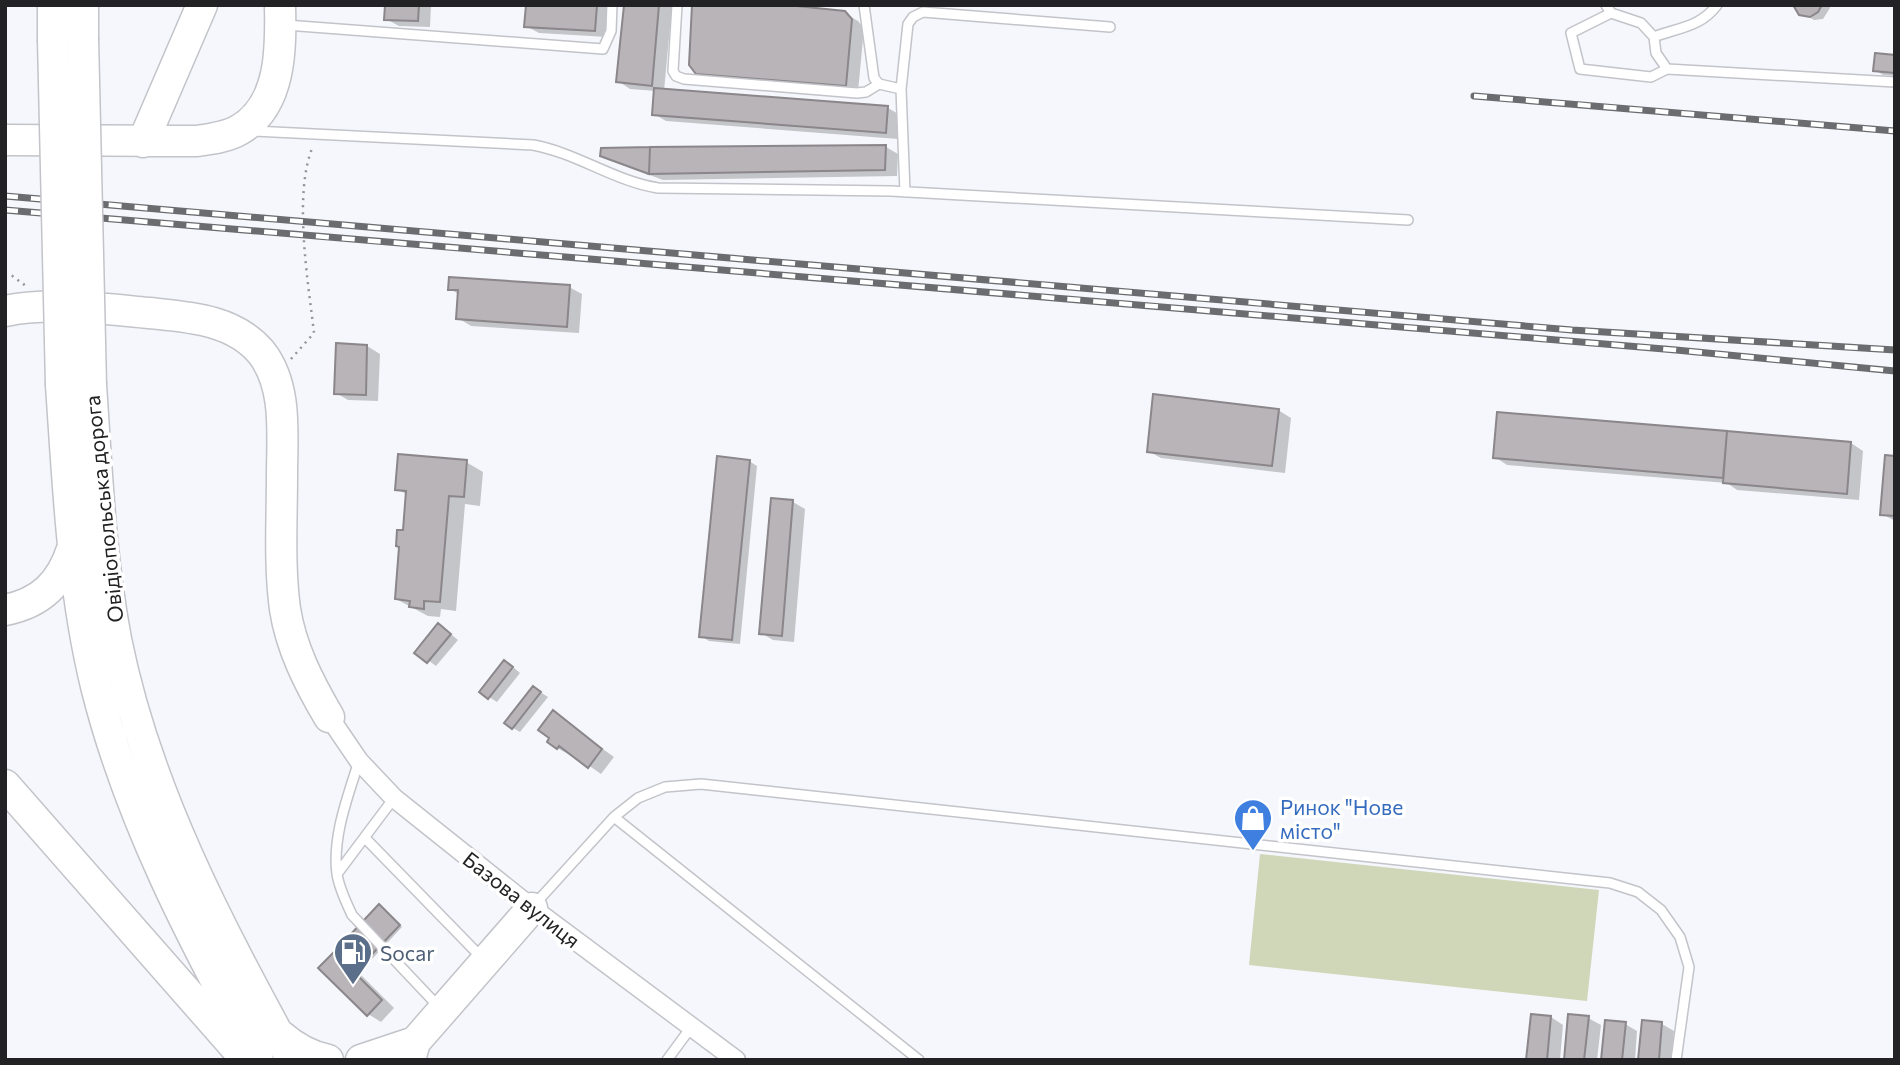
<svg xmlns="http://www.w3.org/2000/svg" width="1900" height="1065" font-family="Commissioner,sans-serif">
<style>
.green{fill:#d0d7b9}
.shadow{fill:#0003}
.building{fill:#b9b4b8;stroke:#8a8689;stroke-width:2}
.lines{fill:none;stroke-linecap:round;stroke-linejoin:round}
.lane-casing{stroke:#c3c4c9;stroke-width:12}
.street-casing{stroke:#c3c4c9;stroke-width:21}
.primary-casing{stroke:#c3c4c9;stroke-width:33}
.path{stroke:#929397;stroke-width:2.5;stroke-dasharray:2 5;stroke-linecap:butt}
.lane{stroke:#fff;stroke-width:9}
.street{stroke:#fff;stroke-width:18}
.primary{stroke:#fff;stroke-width:30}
.rail-casing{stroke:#6b6c6f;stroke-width:7}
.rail{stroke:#fff;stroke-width:4.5;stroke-dasharray:13;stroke-linecap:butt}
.primary-bridge-casing{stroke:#c3c4c9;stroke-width:33;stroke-linecap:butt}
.primary-bridge{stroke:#fff;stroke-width:30}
.labels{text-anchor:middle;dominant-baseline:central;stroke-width:7;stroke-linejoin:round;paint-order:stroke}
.street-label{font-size:21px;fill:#222224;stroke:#fff}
.shop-label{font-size:21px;fill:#366cbe;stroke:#fff;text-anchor:start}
.service-label{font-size:21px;fill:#4e5e75;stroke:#fff;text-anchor:start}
</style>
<rect width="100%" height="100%" fill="#f5f7fc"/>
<path class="green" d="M1260 854 1599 890 1587 1001 1249 965Z"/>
<path class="shadow" d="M387 5H431L430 27 399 26 386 19Z
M527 5H609L607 37 539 33 526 26Z
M625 5H672L664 91 888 108 900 115 898 139 666 121 654 114 656 91 630 89 618 81Z
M1796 5H1829L1830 8 1823 19 1814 20 1797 10Z
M844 13 858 21 864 28 858 92 710 80 697 73Z
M1895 57V76L1883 75 1875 70Z
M886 147 898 154 897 176 663 180 615 162 602 155Z
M569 287 582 294 579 333 471 326 458 318 460 295 450 289Z
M337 345 367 346 380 354 378 401 348 400 336 393Z
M1278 410 1291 418 1285 473 1161 458 1148 451Z
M1499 413 1851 443 1863 451 1859 500 1737 490 1727 483 1507 465 1495 457Z
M1895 458V521L1882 514Z
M749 461 757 466 740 644 709 641 701 636Z
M466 462 483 472 480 506 465 504 456 611 441 609 440 617 428 616 396 599 408 495 397 489Z
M773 500 793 502 805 509 794 642 773 640 761 633Z
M446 630 458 640 436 666 417 652Z
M513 667 520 673 497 702 489 697Z
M534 688 548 697 520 732 513 728Z
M553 713 614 757 601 774 571 753 570 755 557 748 552 738Z
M382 909 402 927 359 973 394 1008 381 1022 368 1014 321 968Z
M1551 1017 1563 1025 1560 1060H1528Z
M1588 1018 1601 1025 1597 1060H1566Z
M1625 1024 1637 1031 1635 1060H1603Z
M1662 1024 1674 1031 1671 1060H1640Z"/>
<path class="building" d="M385 5H419L418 21 384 20Z
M526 5H597L595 31 524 27Z
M624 5H659L652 86 616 82Z
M692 5H787L845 11 852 19 846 86 696 74 689 65Z
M1793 5H1822L1818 12 1810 17 1799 15Z
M1875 53 1895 55V73L1873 71Z
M654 88 888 106 886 133 652 115Z
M886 145 885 170 649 174 650 147Z
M650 147 649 174 600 156 601 148Z
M449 277 570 285 567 327 456 319 458 290H448Z
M336 343 367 345 366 395 334 394Z
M1153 394 1279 409 1272 466 1147 452Z
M1497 412 1727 431 1723 478 1493 458Z
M1727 431 1851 442 1847 494 1723 483Z
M398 454 467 460 464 497 449 496 440 602 424 601V609L409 607 410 601 395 599 399 547 396 546 397 530H403L406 491 395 490Z
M1885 455 1895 456V516L1880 515Z
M717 456 750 460 732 640 699 637Z
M771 498 793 500 782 636 759 634Z
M438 623 451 634 427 663 414 653Z
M504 660 513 667 488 699 479 692Z
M533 686 541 692 512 729 504 723Z
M553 710 602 749 588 768 559 746 557 749 547 742 549 738 538 730Z
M379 904 400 925 354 973 334 952Z
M334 952 382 1000 367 1016 318 968Z
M1531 1014 1551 1016 1547 1060H1526Z
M1568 1014 1589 1016 1584 1060H1564Z
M1605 1020 1626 1022 1622 1060H1601Z
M1642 1020 1662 1022 1659 1060H1638Z"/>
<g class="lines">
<defs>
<path id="lane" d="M677 5 673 71 676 76 684 79 857 93 866 92 879 84
M864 5 874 78 879 84 901 89
M1606 5 1611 13 1571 33 1580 69 1651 77 1667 69 1895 82
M1611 13 1641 23 1654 37 1656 53 1667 69
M286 25 603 49 611 31 612 5
M1654 37C1677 28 1701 27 1717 5
M252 131 533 145C577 153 614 181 658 188L891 191 1408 220
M905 192 901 89 908 24 913 17 923 12 1110 27
M359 761C348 796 332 837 337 874 339 888 346 902 352 915L438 1006
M614 817 919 1060
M365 838 483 959
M337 874 394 798
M535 904 614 817 638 798 665 787 701 784 1610 883 1638 892 1661 910 1680 937 1689 967 1676 1060
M667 1060 692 1026"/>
<path id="street" d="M329 717 359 761 394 798 532 908 736 1060"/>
<path id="primary" d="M53 5V39
M83 5V38
M5 140 197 141C211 139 227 137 239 130 282 106 281 47 280 5
M143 142 202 5
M5 311C47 302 106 309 149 313 188 317 233 319 261 352 288 386 282 435 282 476 282 519 279 565 285 609 291 648 309 683 329 717
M61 385C68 486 72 587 96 686 129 819 193 940 258 1060
M91 385C97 470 100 555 116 639 146 790 219 926 292 1060
M5 610C41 603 61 583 72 549
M5 785 243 1056
M280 1035C295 1048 309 1056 328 1060
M361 1060 415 1042
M410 1060 415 1042 532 908"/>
</defs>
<use href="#lane" class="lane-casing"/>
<use href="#street" class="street-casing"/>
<use href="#primary" class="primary-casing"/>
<path class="path" d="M5 275H11L26 286
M291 359 314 333C308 281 293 193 313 146"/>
<use href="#lane" class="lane"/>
<use href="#street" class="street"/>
<use href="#primary" class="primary"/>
<defs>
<path id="rail" d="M1474 96 1895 131
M5 196 1572 330 1895 350
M5 210 1676 350 1895 371"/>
</defs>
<use href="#rail" class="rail-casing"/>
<use href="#rail" class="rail"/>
<defs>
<path id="primary-bridge" d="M83 38 91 385
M53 39 61 385"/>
</defs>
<use href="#primary-bridge" class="primary-bridge-casing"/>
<use href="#primary-bridge" class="primary-bridge"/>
</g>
<defs>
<symbol id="shop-pin" viewBox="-11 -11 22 30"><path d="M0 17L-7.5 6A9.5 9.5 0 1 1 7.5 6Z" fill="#3f7fe0" stroke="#fff"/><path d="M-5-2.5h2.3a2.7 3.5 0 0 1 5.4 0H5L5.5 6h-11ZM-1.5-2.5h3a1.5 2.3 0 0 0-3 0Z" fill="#fff"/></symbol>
<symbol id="fuel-pin" viewBox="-11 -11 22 30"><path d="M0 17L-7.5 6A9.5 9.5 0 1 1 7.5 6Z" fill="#5c6f8a" stroke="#fff"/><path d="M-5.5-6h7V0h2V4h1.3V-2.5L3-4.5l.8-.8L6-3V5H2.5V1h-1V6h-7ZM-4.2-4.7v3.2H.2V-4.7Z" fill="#fff"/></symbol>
</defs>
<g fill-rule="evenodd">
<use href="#shop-pin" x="1231" y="796" width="44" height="60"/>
<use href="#fuel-pin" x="331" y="930" width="44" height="60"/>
</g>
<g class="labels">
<g class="street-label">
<text transform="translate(103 509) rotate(-96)">Овідіопольська дорога</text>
<text transform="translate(522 899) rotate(38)">Базова вулиця</text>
</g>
<g class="shop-label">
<text x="1280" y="806">Ринок "Нове<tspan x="1280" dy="24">місто"</tspan></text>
</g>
<g class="service-label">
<text x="380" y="952">Socar</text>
</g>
</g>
<rect width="1900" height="1065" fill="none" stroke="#222224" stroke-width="14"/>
</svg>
